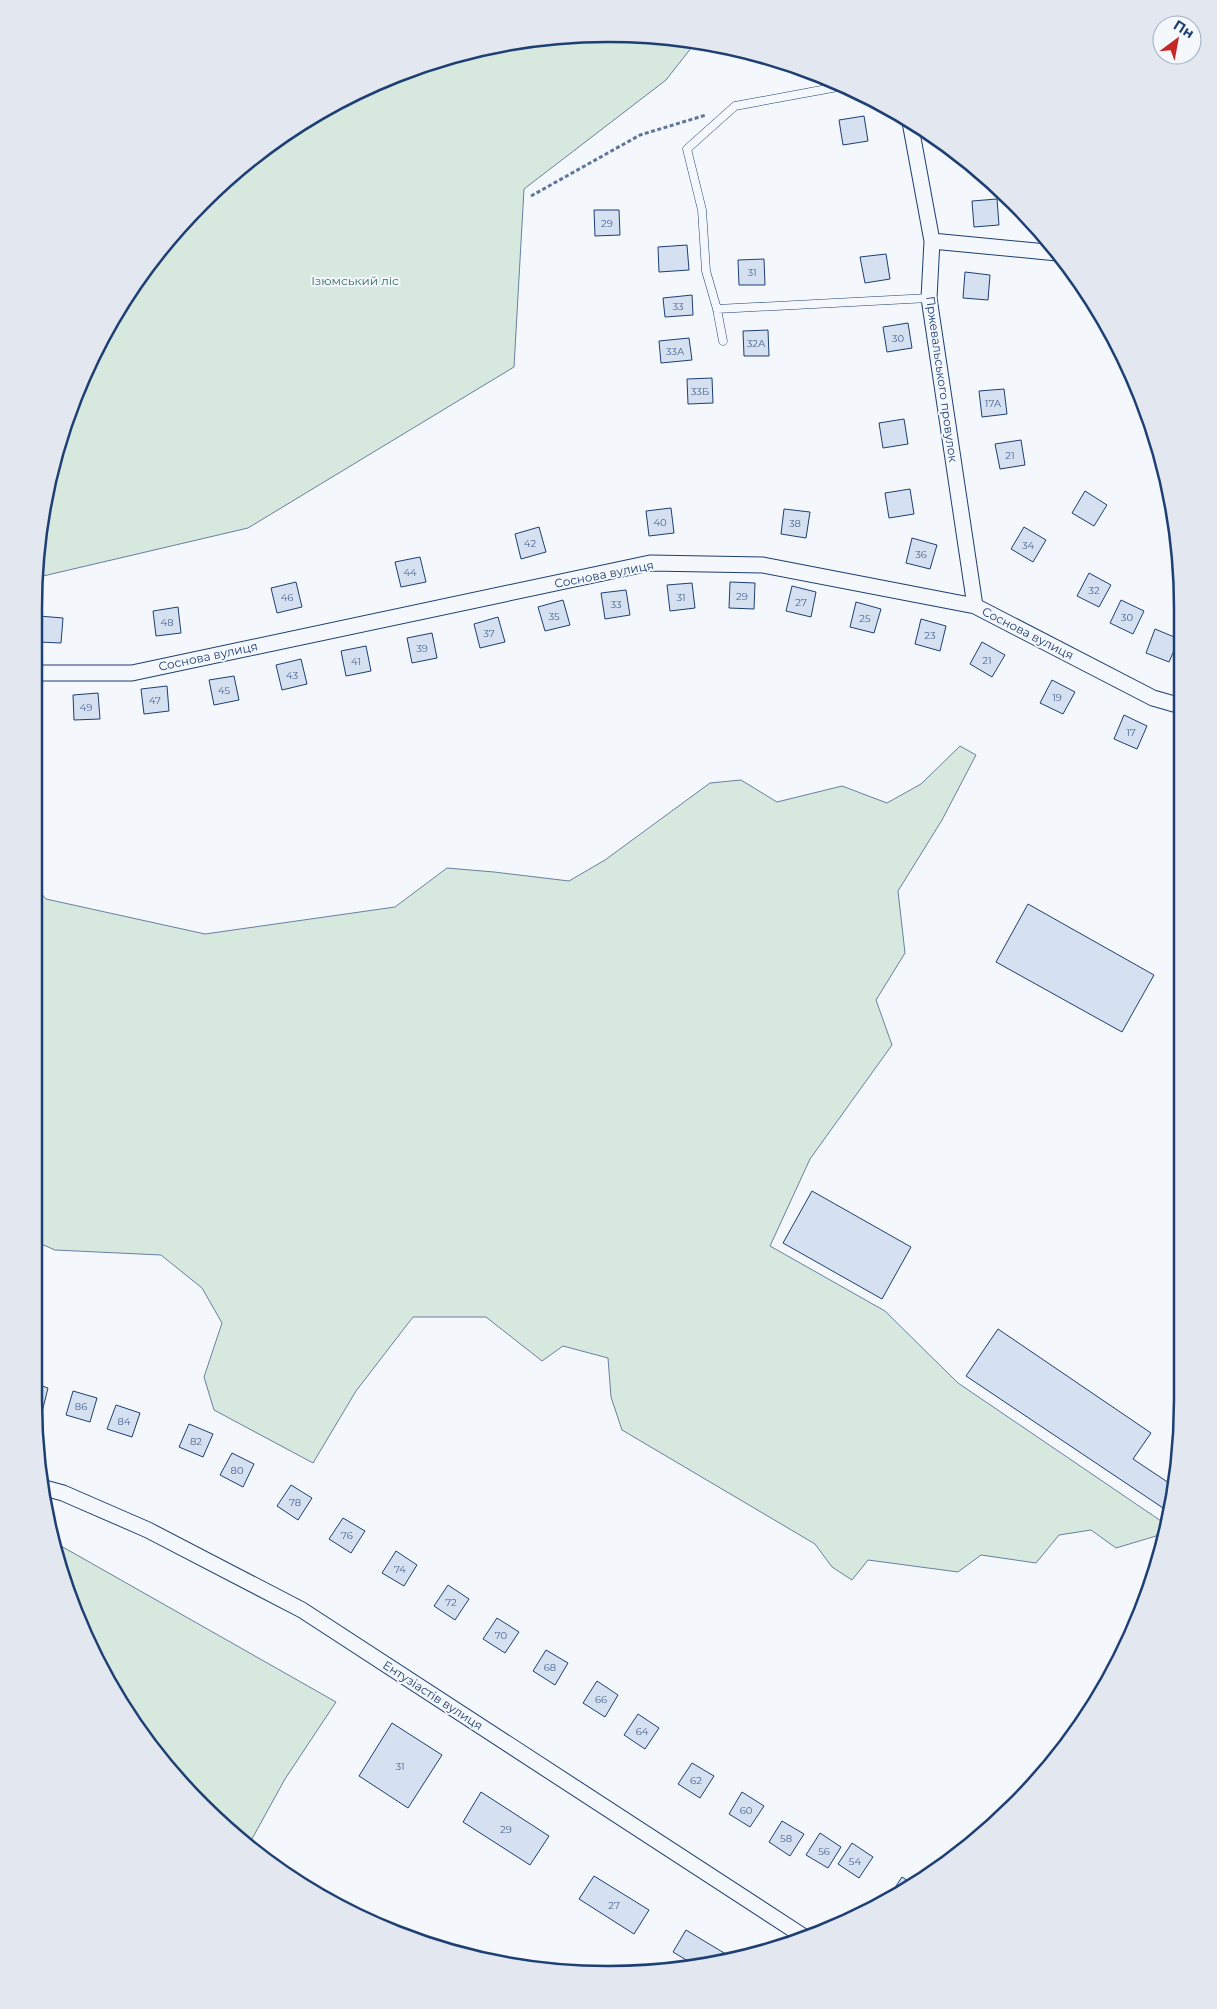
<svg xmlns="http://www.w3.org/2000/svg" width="1217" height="2009" font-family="Montserrat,sans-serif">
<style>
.green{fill:#d7e8df;stroke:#687fa3}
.building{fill:#d5e0f0;stroke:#1d3f73}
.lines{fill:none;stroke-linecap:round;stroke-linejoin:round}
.service-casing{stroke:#1d3f73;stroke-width:9}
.minor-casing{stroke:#1d3f73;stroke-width:17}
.path{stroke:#5e769c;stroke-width:3;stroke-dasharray:4 2.5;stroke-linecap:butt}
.service{stroke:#f4f7fb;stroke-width:8}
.minor{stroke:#f4f7fb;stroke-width:15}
.labels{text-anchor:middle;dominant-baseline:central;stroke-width:4;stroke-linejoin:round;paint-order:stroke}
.number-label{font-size:10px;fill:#4b6792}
.park-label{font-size:12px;fill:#2c6c60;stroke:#f4f7fb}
.street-label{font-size:12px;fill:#1d3f73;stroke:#f4f7fb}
.rim{fill:none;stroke:#1d3f73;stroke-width:2.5}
</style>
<rect width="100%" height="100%" fill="#f4f7fb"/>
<path class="green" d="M646 35 695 43 666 80 524 189 514 367 248 528 39 577V534L77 389 152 259 229 177 321 111 423 64 533 39Z
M960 746 976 755 942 820 898 891 905 953 876 1000 892 1045 810 1159 770 1246 885 1311 958 1383 1164 1523 1156 1536 1116 1548 1091 1530 1059 1535 1036 1563 981 1555 958 1572 868 1560 852 1580 832 1567 815 1544 622 1430 611 1397 608 1358 563 1346 542 1361 486 1317H413L356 1391 313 1463 214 1410 204 1377 222 1323 202 1288 161 1255 55 1250 39 1243V891L46 899 205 934 395 907 447 868 494 872 569 881 605 860 710 783 741 780 777 802 842 786 887 803 921 784Z
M54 1542 336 1702 285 1779 248 1846 152 1750 93 1655 64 1585Z"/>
<path class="building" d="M864 116 868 141 843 145 839 120Z
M997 199 999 225 974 227 972 201Z
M594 210H619L620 235 595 236Z
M687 245 689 270 659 272 658 247Z
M886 254 890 279 865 283 860 257Z
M764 259 765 285H739L738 260Z
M965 272 990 275 988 300 963 298Z
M692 295 693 315 665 317 663 298Z
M908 323 912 348 887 352 883 327Z
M768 330 769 356H744L743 331Z
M689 338 692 360 661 363 659 341Z
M712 378 713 403 688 404 687 379Z
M1004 389 1007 414 982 417 979 391Z
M904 419 908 444 883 448 879 423Z
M1021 440 1025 465 1000 469 995 444Z
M910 489 914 514 889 518 885 493Z
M1085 491 1107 505 1094 526 1072 513Z
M671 508 674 533 649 536 646 511Z
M784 509 810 512 806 538 781 534Z
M539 527 546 552 521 559 515 534Z
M1024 527 1046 540 1033 562 1011 549Z
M912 538 937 545 930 569 906 563Z
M420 557 426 582 401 587 395 562Z
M1089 573 1111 585 1099 607 1077 596Z
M296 582 302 607 277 613 271 588Z
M730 582 755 583 754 609 729 608Z
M692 583 695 608 670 611 667 585Z
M792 586 816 592 811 617 786 611Z
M626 590 630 615 605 619 601 593Z
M563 600 570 625 545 631 538 607Z
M1121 600 1144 611 1133 634 1110 623Z
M856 602 881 609 874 633 850 627Z
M178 607 181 633 156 636 153 611Z
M39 616 63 618 61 643 39 642Z
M498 617 505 642 480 648 474 624Z
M921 619 946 626 940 651 915 644Z
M1155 629 1179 639 1169 662 1146 653Z
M432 633 437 658 412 663 407 638Z
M982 642 1005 655 992 677 970 664Z
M366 646 371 671 346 676 341 651Z
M301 659 307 684 282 690 276 665Z
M234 676 239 700 214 705 209 680Z
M1052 680 1075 692 1063 714 1040 703Z
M167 686 169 711 144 714 141 689Z
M98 693 100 719 74 720 73 695Z
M1124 715 1147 726 1137 749 1114 739Z
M1028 904 1154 975 1122 1032 996 962Z
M812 1191 911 1247 882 1299 783 1243Z
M998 1329 1151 1433 1133 1459 1175 1487 1169 1512 966 1376Z
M39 1385 48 1388 42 1412H39Z
M73 1391 97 1398 90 1422 66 1415Z
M116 1405 140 1413 132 1437 107 1429Z
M189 1424 213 1434 203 1457 179 1447Z
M232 1453 254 1464 243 1487 220 1475Z
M291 1485 312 1498 298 1520 277 1506Z
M343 1518 365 1531 351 1553 329 1539Z
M396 1551 417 1565 404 1586 382 1573Z
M448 1585 469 1599 455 1620 434 1606Z
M497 1618 519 1632 505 1653 483 1639Z
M546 1650 568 1663 555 1685 533 1671Z
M597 1681 618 1695 605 1717 583 1703Z
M638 1714 659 1728 645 1749 624 1735Z
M392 1723 442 1755 408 1808 359 1776Z
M692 1763 714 1776 700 1798 678 1784Z
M481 1792 549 1836 530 1865 463 1822Z
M742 1792 764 1806 750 1827 729 1814Z
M782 1821 804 1834 790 1856 769 1842Z
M820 1833 841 1847 828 1868 806 1855Z
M852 1843 873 1857 859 1878 838 1864Z
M594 1876 649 1910 634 1934 579 1899Z
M902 1877 914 1885 888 1898Z
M686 1930 734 1959 698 1967 673 1952Z"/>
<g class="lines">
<defs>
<path id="service" d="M717 309 929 298
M723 341 717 309 706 271 702 210 687 149 735 106 843 86"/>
<path id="minor" d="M910 122 932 241 929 298 975 606
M932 241 1057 253
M39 673H132L650 563 763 565 975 606 1153 698 1181 706
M41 1487 63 1493 148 1530 302 1610 806 1938"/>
</defs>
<use href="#service" class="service-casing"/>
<use href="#minor" class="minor-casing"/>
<path class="path" d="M531 196 640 135 706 115"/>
<use href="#service" class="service"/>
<use href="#minor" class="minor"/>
</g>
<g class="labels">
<g class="number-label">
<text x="607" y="223">29</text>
<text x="752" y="272">31</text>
<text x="678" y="306">33</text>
<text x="898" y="338">30</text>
<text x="756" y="343">32А</text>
<text x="675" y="351">33А</text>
<text x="700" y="391">33Б</text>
<text x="993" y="403">17А</text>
<text x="1010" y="455">21</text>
<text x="660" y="522">40</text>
<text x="795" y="523">38</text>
<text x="530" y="543">42</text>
<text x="1028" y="545">34</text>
<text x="921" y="554">36</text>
<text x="410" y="572">44</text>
<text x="1094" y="590">32</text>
<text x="742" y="596">29</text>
<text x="287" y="597">46</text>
<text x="681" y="597">31</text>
<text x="801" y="602">27</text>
<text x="616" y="604">33</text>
<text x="554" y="616">35</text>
<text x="1127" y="617">30</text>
<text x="865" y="618">25</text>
<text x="167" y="622">48</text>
<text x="489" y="633">37</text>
<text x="930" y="635">23</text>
<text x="422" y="648">39</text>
<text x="987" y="660">21</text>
<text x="356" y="661">41</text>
<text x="292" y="675">43</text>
<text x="224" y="690">45</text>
<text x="1057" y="697">19</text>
<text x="155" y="700">47</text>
<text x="86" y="707">49</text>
<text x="1131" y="732">17</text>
<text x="81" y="1406">86</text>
<text x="124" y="1421">84</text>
<text x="196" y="1441">82</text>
<text x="237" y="1470">80</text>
<text x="295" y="1502">78</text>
<text x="347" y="1535">76</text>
<text x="400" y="1569">74</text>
<text x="451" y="1602">72</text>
<text x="501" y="1635">70</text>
<text x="550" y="1667">68</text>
<text x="601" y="1699">66</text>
<text x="642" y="1731">64</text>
<text x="400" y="1766">31</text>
<text x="696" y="1780">62</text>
<text x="746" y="1810">60</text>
<text x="506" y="1829">29</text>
<text x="786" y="1838">58</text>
<text x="824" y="1851">56</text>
<text x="855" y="1861">54</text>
<text x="614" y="1905">27</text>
</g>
<g class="park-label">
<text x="355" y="280">Ізюмський ліс</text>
</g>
<g class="street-label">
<text transform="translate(942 379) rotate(82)">Пржевальського провулок</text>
<text transform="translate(604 574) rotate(-11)">Соснова вулиця</text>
<text transform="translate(1028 633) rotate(27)">Соснова вулиця</text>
<text transform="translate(208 656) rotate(-12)">Соснова вулиця</text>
<text transform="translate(433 1695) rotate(33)">Ентузіастів вулиця</text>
</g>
</g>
<path d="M0 0H1217V2009H0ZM608 42H608A566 566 0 0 1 1174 608V1400A566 566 0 0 1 608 1966H608A566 566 0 0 1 42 1400V608A566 566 0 0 1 608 42Z" fill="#e3e8f0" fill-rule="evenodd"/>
<path class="rim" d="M608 42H608A566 566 0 0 1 1174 608V1400A566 566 0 0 1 608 1966H608A566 566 0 0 1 42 1400V608A566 566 0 0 1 608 42Z"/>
<g transform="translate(1177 40) rotate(32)"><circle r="24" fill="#f4f7fb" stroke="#9eadc5"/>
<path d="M0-4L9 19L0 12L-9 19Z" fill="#c62828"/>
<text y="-8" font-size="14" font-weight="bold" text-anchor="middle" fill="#1d3f73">Пн</text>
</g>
</svg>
